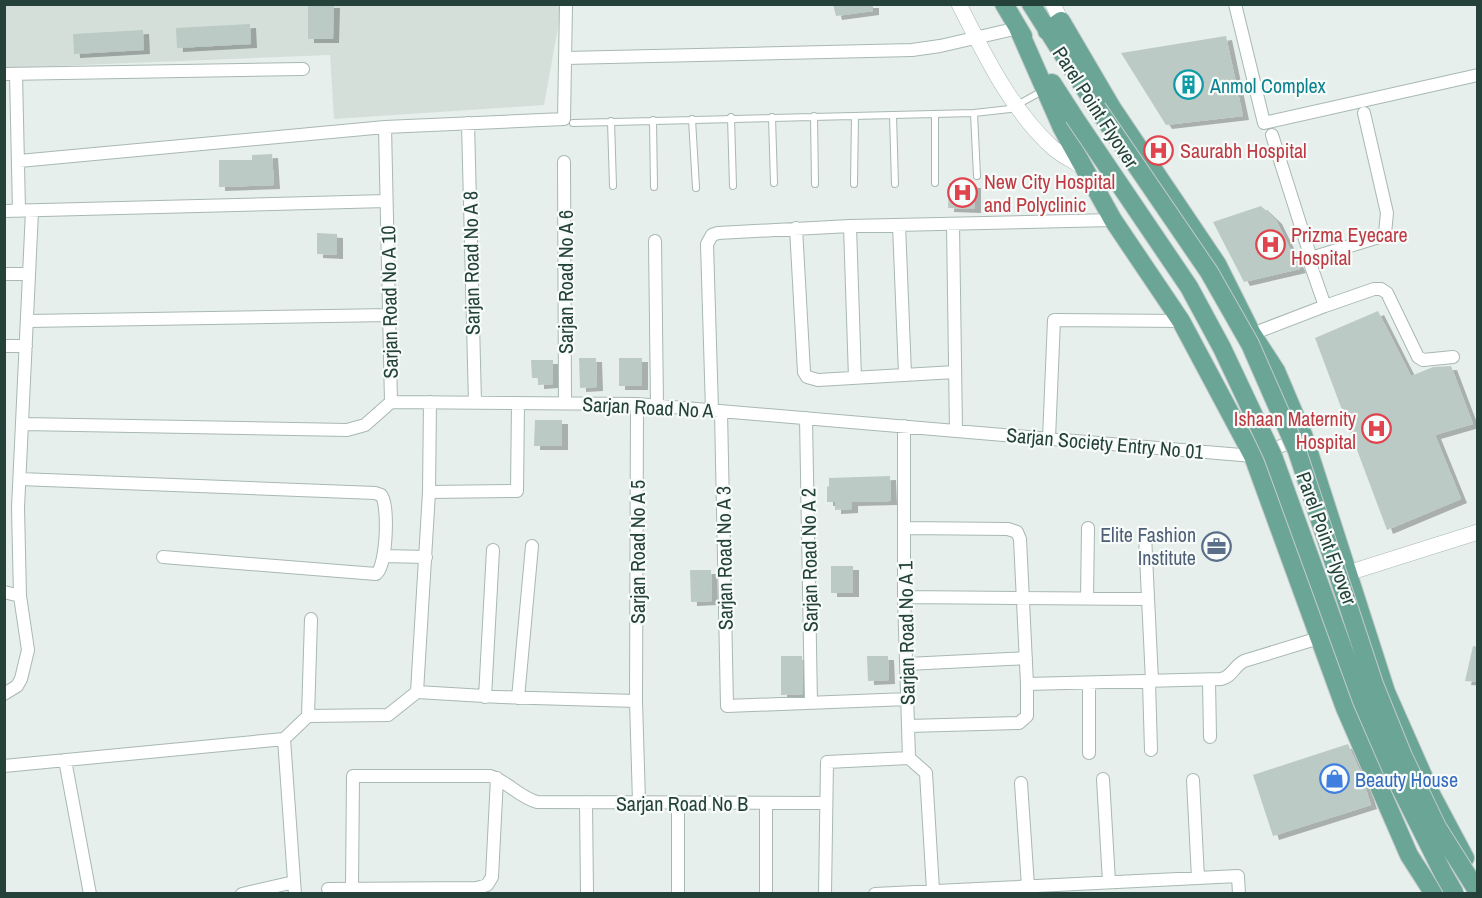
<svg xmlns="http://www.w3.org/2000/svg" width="1482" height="898" font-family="'Archivo Narrow',sans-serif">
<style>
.built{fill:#d4dfda}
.building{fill:#bbcac4;filter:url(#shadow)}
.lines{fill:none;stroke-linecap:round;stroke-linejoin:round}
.service-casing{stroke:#a8b8b2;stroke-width:8}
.minor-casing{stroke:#a8b8b2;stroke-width:14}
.tertiary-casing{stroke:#a8b8b2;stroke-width:16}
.primary-casing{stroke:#c2cac8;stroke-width:20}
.service{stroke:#fff;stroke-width:6}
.minor{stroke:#fff;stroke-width:12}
.tertiary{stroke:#fff;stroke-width:15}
.primary{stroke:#6aa596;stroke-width:18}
.primary-bridge-casing{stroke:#c2cac8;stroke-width:20;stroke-linecap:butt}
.primary-bridge{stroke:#6aa596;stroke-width:18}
.labels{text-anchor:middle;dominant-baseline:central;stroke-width:4.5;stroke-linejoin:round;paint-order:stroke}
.culture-label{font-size:20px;fill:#0d838f;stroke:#f7fbf9;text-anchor:start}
.street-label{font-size:20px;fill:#24423a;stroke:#f7fbf9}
.health-label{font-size:20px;fill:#be3a42;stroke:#f7fbf9;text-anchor:start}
.service-label{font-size:20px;fill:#4e5e75;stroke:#f7fbf9;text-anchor:end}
.shop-label{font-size:20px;fill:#366cbe;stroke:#f7fbf9;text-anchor:start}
</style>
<defs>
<filter id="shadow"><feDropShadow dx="6" dy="4" stdDeviation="0" flood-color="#0004"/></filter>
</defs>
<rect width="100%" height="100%" fill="#e6efeb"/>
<path class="built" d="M4 5H562L544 105 334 119 330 55 5 68Z"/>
<path class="building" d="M308 4H334L333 39H308Z
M833 4H873V11L836 16Z
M250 24 251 44 177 48 176 28Z
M143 30 144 50 74 54 73 34Z
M1226 36 1243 116 1166 125 1121 53Z
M272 154 274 185 219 187V160H252V155Z
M949 183 975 184V209L948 208Z
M1261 206 1276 220 1300 269 1244 282 1213 222Z
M317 233 337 234V255L317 254Z
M1378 311 1411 376 1433 367 1451 366 1473 424 1435 435 1461 499 1387 530 1315 338Z
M579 358H596L597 387 580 388Z
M619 358H642V386H619Z
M531 360H553V384L538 385V378H532Z
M535 420H562V446H534Z
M890 476 891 501 852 502V509L835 510V502H827V487L829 486V478Z
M831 566H853V593H831Z
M690 570H711L712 601 691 602Z
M1473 646 1478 647V682L1465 681Z
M781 656H802L803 694 781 695Z
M867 656H888L889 680 868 681Z
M1348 744 1360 771 1371 805 1273 836 1253 775Z"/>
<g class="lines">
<defs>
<path id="service" d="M974 113 977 176
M935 114V183
M893 115 895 184
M814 116 815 184
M731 117 733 186
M772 117 774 183
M692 119 696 188
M653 120 654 187
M611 121 613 186
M573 123 974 113 1010 109 1044 90
M854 184 855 116"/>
<path id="minor" d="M1235 4 1264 123 1478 75
M565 58 912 50 940 46 1018 28
M4 74 303 69
M16 74 19 211
M468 123 475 403
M385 127 391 402
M1272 135 1311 258
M19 161 385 127 564 119 566 4
M564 162 565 403
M4 211 386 201
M953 224 956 431
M899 225 905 374
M850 226 855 378
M796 228 804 372 807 377 818 380 955 372
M655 241 657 405
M4 274H29
M1325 306 1374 289H1381L1387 293 1418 357 1423 360 1453 357
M27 321 389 315
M1252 334 1325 306 1311 266V258L1379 237 1385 233 1387 213 1364 113
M4 346H26
M391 402 637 404 1253 456 1298 440
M637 404 636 701 639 802
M712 410 707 244 712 235 718 233 850 226 1113 220
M721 411 727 706 908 699
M806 418 811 703
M23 424 347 430 365 425 391 402
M1049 438 1054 320 1181 321
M20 479 375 493 381 495C389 504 387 566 376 574L163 557
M429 492 517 491 518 403
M905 528 1008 529 1017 532 1020 539 1027 684V716L1019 723 908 726
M1145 535 1152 681
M384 556 426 557
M4 592 20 596
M904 597 1148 599
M1087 598 1088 528
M907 664 1026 658
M1209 680 1210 737
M1149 682 1151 750
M1027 684 1221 679C1232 677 1234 666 1244 661L1319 638
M417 692 429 492 430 402
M4 694 17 686 21 679 28 650 20 596 18 508 32 211
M485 697 493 550
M518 698 532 546
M308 716 311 619
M1089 753V683
M909 758 926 773 933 890
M65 760 90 894
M4 766 284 739
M1103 779 1109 882
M1193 780 1198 878
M1021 783 1028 886
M586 802 587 894
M678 802V894
M352 888 353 776H490C507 781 519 797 537 802L826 803
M328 889 477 888 487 885 492 877 497 778
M242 894 294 882
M295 894 284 739 308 716 388 715 417 692 501 697 636 701
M766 894V803
M825 894 827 762 909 758 904 597V426
M875 894 1238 876 1239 894"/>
<path id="tertiary" d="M959 4C984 54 1011 110 1053 148 1062 156 1075 162 1085 168
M1053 4 1061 21
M1310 585 1478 532"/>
<path id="primary" d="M1004 4 1023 36
M1031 4 1097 108
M1018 28 1062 128 1113 220 1181 321 1253 456 1345 708 1409 855 1434 894
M1047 31 1061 21 1112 108 1217 264 1252 334 1276 371 1304 437 1386 692 1432 796 1465 858
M1052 83 1074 117"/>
</defs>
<use href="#service" class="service-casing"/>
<use href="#minor" class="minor-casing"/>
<use href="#tertiary" class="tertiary-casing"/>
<use href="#primary" class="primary-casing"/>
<use href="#service" class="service"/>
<use href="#minor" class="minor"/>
<use href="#tertiary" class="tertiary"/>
<use href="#primary" class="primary"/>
<defs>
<path id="primary-bridge" d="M1097 108 1209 272 1250 344 1297 451 1374 684 1403 756 1437 827 1478 892
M1074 117 1189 287 1222 348 1273 456 1362 701 1394 775 1443 873 1455 894"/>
</defs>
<use href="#primary-bridge" class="primary-bridge-casing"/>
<use href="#primary-bridge" class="primary-bridge"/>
</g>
<defs>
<symbol id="building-ring" viewBox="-11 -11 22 22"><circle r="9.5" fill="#f7fbf9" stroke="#0f9aa8" stroke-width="1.5"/><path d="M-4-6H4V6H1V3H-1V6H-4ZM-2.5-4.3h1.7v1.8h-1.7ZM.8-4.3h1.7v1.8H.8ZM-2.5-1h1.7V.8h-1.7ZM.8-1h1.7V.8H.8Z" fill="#0f9aa8"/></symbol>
<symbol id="hospital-ring" viewBox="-11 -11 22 22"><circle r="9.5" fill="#f7fbf9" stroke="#e0444e" stroke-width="1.5"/><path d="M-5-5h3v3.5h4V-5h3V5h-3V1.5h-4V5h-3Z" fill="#e0444e"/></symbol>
<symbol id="office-ring" viewBox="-11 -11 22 22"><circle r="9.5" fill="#f7fbf9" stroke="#5c6f8a" stroke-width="1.5"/><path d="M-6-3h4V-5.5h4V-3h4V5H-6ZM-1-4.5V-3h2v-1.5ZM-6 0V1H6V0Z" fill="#5c6f8a"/></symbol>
<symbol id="shop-ring" viewBox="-11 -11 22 22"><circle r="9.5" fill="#f7fbf9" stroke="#3f7fe0" stroke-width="1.5"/><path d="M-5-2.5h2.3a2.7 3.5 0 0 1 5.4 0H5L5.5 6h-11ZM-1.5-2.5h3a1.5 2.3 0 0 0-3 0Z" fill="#3f7fe0"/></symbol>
</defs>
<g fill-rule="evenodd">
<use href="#building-ring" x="1172" y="68" width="33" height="33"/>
<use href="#hospital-ring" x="1142" y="134" width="33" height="33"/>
<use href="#hospital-ring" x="946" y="176" width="33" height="33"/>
<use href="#hospital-ring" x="1254" y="228" width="33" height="33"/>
<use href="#hospital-ring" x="1360" y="412" width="33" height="33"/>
<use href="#office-ring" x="1200" y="530" width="33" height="33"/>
<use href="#shop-ring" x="1318" y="762" width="33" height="33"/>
</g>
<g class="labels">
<g class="culture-label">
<text x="1210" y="85">Anmol Complex</text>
</g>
<g class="street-label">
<text transform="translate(1096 107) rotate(57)">Parel Point Flyover</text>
<text transform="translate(471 263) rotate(-91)">Sarjan Road No A 8</text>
<text transform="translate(565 282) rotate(-90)">Sarjan Road No A 6</text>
<text transform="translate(389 302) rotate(-91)">Sarjan Road No A 10</text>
<text transform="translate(648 407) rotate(3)">Sarjan Road No A</text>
<text transform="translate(1105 443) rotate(5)">Sarjan Society Entry No 01</text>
<text transform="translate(1327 538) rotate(70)">Parel Point Flyover</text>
<text transform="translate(637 552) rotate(-90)">Sarjan Road No A 5</text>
<text transform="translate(724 558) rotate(-91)">Sarjan Road No A 3</text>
<text transform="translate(809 560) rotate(-91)">Sarjan Road No A 2</text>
<text transform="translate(906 633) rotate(-91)">Sarjan Road No A 1</text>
<text x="682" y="803">Sarjan Road No B</text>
</g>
<g class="health-label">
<text x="1180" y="150">Saurabh Hospital</text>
<text x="984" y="181">New City Hospital<tspan x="984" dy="23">and Polyclinic</tspan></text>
<text x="1291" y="234">Prizma Eyecare<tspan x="1291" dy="23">Hospital</tspan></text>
<text x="1356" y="418" text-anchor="end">Ishaan Maternity<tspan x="1356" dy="23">Hospital</tspan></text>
</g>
<g class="service-label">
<text x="1196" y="534">Elite Fashion<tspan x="1196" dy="23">Institute</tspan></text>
</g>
<g class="shop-label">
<text x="1355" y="779">Beauty House</text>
</g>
</g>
<rect width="1482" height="898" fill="none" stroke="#24423a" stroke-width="12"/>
</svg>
